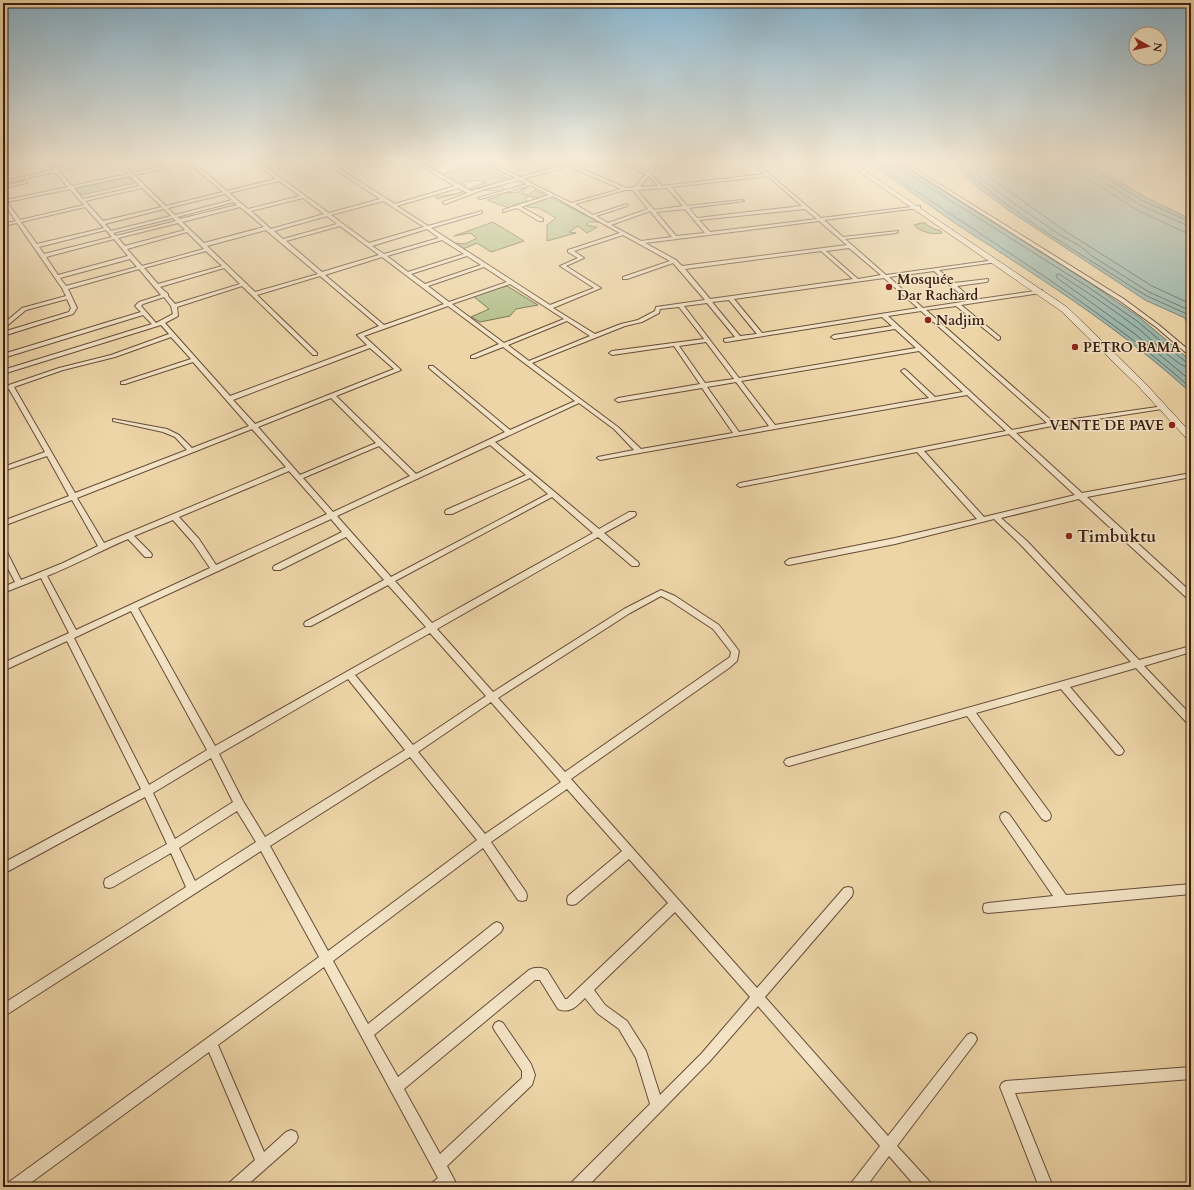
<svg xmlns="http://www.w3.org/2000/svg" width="1194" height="1190" font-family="Cardo,serif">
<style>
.green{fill:#b3be8b;stroke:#766e4f}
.water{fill:#9ab8af;stroke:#747a71}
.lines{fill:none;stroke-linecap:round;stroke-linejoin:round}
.shore{stroke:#6a6b61;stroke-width:1}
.minor-casing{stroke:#674c38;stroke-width:2}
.secondary-casing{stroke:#3a1e13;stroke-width:1}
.minor{fill:#f3e4c6;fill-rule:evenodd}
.secondary{fill:#f3e4c6;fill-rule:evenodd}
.poi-dot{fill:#8f2418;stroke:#f3e4c6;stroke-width:1.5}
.labels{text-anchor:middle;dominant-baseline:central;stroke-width:3;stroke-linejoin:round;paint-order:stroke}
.far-poi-label{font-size:14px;font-weight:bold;fill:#3a1e13;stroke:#f3e4c6;text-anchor:start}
.poi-label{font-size:17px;font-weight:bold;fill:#3a1e13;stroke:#f3e4c6;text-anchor:start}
</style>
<rect width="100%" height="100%" fill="#edd5a8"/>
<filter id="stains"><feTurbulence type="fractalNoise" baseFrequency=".005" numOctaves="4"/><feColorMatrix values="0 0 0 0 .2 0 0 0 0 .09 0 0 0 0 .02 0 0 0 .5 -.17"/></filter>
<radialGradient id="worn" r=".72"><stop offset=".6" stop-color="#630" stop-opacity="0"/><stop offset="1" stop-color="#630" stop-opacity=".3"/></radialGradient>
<path class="green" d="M421 161H425L424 163 444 174 458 169 441 161H449L464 168 481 165C487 172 498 180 507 178L496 173 480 161 515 178 437 199 435 197 456 194 486 182C479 180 470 180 463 183L466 186 462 189 419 162Z
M128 176 135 183 82 195 75 188Z
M493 187H503L506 193 519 192 523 188H527L522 193 528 195 535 190 546 196 539 200 550 197 599 222H589L586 225 597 227 587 233 578 226 569 232 576 233 547 241V225L556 218 539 208 527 207 526 204 538 200C533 197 530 195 525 198L527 201 514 205 509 208 487 200 500 196 498 191 483 190Z
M493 222 524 241 491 252 477 243 463 249 453 243 465 244 477 238 470 233 454 236Z
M921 223H926L925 224 934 229 941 231 942 233C933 235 920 232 914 225Z
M507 286 538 305 516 309 510 316 480 322 471 317 489 309 473 296Z"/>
<path class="water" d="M865 161H895L1090 283 1139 317 1191 361V393C1123 331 1047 282 970 233 934 210 901 183 865 161Z
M950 161H1081L1106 173 1145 197 1191 219V329L1188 326 1185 318 1145 300 1130 290 1011 212 976 186Z"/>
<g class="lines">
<path class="shore" d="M872 161C979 236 1093 301 1191 388
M894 161 896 166 1088 287 1137 321 1187 363 1191 364
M956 161C1007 212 1072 248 1132 287L1147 296 1187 314 1191 322
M964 161 981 179 1016 205 1062 236 1080 246 1092 256 1149 292 1191 311
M972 161 985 174 1065 231 1152 286 1191 304
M1068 161 1071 170 1076 175 1099 186 1137 210 1184 232 1191 233
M1075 161 1076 167 1102 181 1140 205 1191 227
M1080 161 1082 166 1104 176 1143 201 1191 222
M1191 369C1176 365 1153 341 1140 330 1114 310 1087 292 1059 274L1056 275 1057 278 1135 334 1191 381"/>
<defs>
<path id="minor" d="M10 161H16L3 164V162Z
M46 161H50L57 169 98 161H104L102 162 59 171 72 186 128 174 115 161H119L132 173 187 161H194L193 162 227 191 276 179 253 161H257L329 213 380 199 323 161H327L395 204 455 186 413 161H417L471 191 516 178 483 161H487L520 177 565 165 557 161C564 161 569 165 575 167 583 168 597 161 607 161L606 162 580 168 626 188 635 187 646 174 616 161H621L648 172 657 161H661L651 174 662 186 765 174 750 161H754L821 218 920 206V208H918L824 220 843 237 898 231V232L896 233 845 239 886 275 995 260 997 261V262L939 270 954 283 988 279V281L986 282 957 286 973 300 1042 290V292L1040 293 961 305 1000 337V339L998 340 956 306 926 310 1053 422 1164 406 1165 407 1162 409 1052 426 1016 433 1082 493 1191 473V477L1087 497 1191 592V600L1188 599 1079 499 1001 518 1027 541 1139 660 1191 646V652L1144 666 1191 715V725L1188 724 1136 668 1070 687 1122 748 1124 751 1122 754 1119 755 1116 754 1061 689 976 713 1050 813 1051 816 1050 819 1046 821 1042 819 967 716 789 766 786 765 784 762 786 759 789 758 1131 662 1021 545 994 519 895 544 789 565 786 564 785 562 789 559 895 538 977 519 917 452 740 487 737 485 740 483 1006 431 967 395 600 460 597 458 598 457 634 450 614 429 579 403 495 442 599 529 629 512H635L636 514 635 516 604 533 638 562 639 564 638 566H632L598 537 437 629 493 692 624 609 661 590 675 596 719 625 739 651 737 661 729 668 571 779 757 988 844 888 848 887 852 888 853 892 852 896 765 997 888 1136 967 1035 971 1033 975 1035 977 1039 975 1043 897 1146 930 1182 932 1187H916L889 1156 866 1187H850L852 1182 880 1146 758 1006 710 1061 587 1187H570L572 1182 650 1104 636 1058 619 1029 597 1013 585 998C577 1006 570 1014 558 1009L540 980H535L404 1089 440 1154 522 1078V1071L495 1031 493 1027 495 1023 499 1021 503 1023 531 1064 535 1075 532 1085 447 1166 458 1187H431L433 1182 438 1178 324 967 218 1045 264 1152 286 1132 291 1130 296 1132 298 1137 296 1142 245 1187H228L230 1182 255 1160 209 1052 25 1187H7L9 1182 319 957 261 851 3 1017V1004L186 887 171 853 113 887 109 888 105 887 104 883 105 879 167 844 145 797 3 874V863L141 789 67 641 3 671V663L69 633 41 578 3 593V587L15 582 3 559V549L6 550 21 580 63 563 98 546 72 500 3 526V521L69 496 47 456 3 471V467L45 452 9 389 3 391V387L59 368 111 355 169 334 161 325 3 374V370L152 324 143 315 3 358V354L141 312 135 306 139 302 161 295 139 269 68 289 77 308 73 314 3 336V332L69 312 71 308 67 299 26 310 3 329V324L22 308 66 296 62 288 17 223 3 226V224L16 221 3 203V198L6 200 68 187 55 172 3 183V181L54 170ZM189 163 223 192 166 206 134 175ZM568 166 621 189 571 203 523 179ZM130 176 140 186 83 199 74 188ZM649 176 658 186 640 187ZM768 176 802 206 697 218 689 208 744 201 742 200 687 206 671 187ZM519 180 527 184 478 198 480 199 531 185 549 195 503 210V212L517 208 539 221H543V219L521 207 553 196 620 233 568 250V252L578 258 560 266 594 288 550 305 431 228 482 213V211L428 226 397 206 458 188 468 193 443 202V203L445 204 485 189ZM279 181 300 196 248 209 229 193ZM142 188 162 207 103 221 85 201ZM667 188 683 206 654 210 637 190ZM70 189 84 205 20 220 7 202ZM625 190H633L648 209 608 223 596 216 627 206V204L593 215 575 204ZM225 194 232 200 175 215 168 208ZM303 198 324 214 271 229 251 211ZM383 201 424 227 369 243 331 215ZM234 202 237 205 180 219 177 217ZM85 207 104 228 37 244 21 222ZM240 207 264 227 204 243 182 222ZM164 209 171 216 111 231 105 224ZM685 209 705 233 676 236 656 212ZM805 209 817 219 710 232 699 220ZM650 211 672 237 641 241 611 225ZM327 216 337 224 283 239 274 231ZM173 218 176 221 116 236 113 233ZM819 221 847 245 682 266 676 260 645 243ZM178 223 185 230 125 246 118 238ZM340 226 379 255 322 272 286 241ZM427 229 439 238 384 254 372 246ZM106 230 112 237 44 254 39 247ZM266 230 268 232 318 274 255 292 207 246ZM187 232 204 249 142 266 127 249ZM623 235 670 261 623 277V279H627L673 263 705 300 656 307 655 311 638 320 621 324 595 334 553 308 601 288 566 266 584 258 574 251ZM114 239 128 256 58 275 46 257ZM442 240 464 254 408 272 387 256ZM849 248 881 275 858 279 826 251ZM206 251 222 266 158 284 144 268ZM821 251 853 279 710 299 685 269ZM467 256 481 265 425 284 411 274ZM382 257 444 304 384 325 325 275ZM130 259 137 267 66 286 60 278ZM484 267 507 282 449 302 428 286ZM224 268 240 284 175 304 168 296V294L160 287ZM934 271 968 301 923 308 889 277ZM320 276 379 326 357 335 367 345 230 396 165 323 178 316 177 307 242 286 313 355H317V353L257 295ZM884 278 918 308 762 333 734 299ZM510 284 564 319 504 343 452 304ZM164 297 171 306 173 314 156 323 141 306 143 304ZM729 300 757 334 740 336 712 302ZM707 303 735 337 724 339V341L726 342 882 317 892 326 834 335 831 337 834 339 895 329 916 348 739 378 684 306ZM448 306 499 344 471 356V358H475L503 347 575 401 510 430 433 366H429V368L505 432 416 474 336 396 401 370 364 336ZM679 307 704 339 612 351 609 353 612 355 674 346 700 384 618 398 615 400 618 402 702 388 733 433 641 449 618 427 532 363 625 326 642 322 659 313 660 309ZM921 311 1047 423 1012 430 888 316ZM567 321 590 336 529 361 508 345ZM171 337 191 359 121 382V384H125L193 362 249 426 192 448 179 435 167 429 113 419V421L163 432 175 437 187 450 75 493 14 387 63 370 115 357ZM706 342 734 379 705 383 679 346ZM370 348 394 369 255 424 233 400ZM919 351 963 392 935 397 906 370 904 369 901 371 902 372 929 398 775 425 741 381ZM736 382 769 426 739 432 707 387ZM331 398 376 443 300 475 258 427ZM252 429 286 467 104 543 77 498ZM1009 434 1075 495 984 517 924 451ZM490 445 526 475 446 510 445 512 446 514H452L530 478 548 494 391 577 337 516ZM379 446 410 476 333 512 303 478ZM289 471 327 514 216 565 199 539 179 517ZM552 497 593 533 432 623 395 581ZM331 519 342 532 274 566 273 568 274 570H280L346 537 384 580 305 622 304 624 305 626H311L388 585 426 627 215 746 138 608ZM173 520 193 543 210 568 76 630 47 576C75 565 100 551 128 539L145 557H151L152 555 151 553 134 536ZM661 596 669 600 713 629 731 652 730 657 565 772 498 698 630 613ZM131 611 207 750 149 785 74 638ZM430 633 486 696 413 745 355 675ZM348 679 405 750 265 837 243 801 219 754ZM491 702 561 782 485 834 418 752ZM410 757 477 840 328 951 270 846ZM211 758 233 802 175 839 153 793ZM567 789 622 851 568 896 567 900 568 904 572 905 576 904 629 859 668 903 567 999H565L547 970C541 967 535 967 529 970L398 1077 374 1035 501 932 503 928 501 924 497 922 493 924 368 1024 333 961 483 848 518 900 522 901 526 900 527 896 526 892 491 842ZM237 811 256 842 195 881 179 848ZM675 912 750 997 702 1053 660 1095 646 1051 627 1021 605 1005 594 990Z
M387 161H393L369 167 367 166Z
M898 161H902L1124 299 1159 325 1191 352V357L1156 327 1120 301Z
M26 181 27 183 3 188V186Z
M1005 812 1009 814 1066 895 1191 884V894L988 913 984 912 983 908 984 904 988 903 1053 896 1001 820 1000 817 1001 814Z
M1191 1067V1079L1015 1093 1053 1187H1039L1000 1087 1002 1083 1006 1081Z"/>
<path id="secondary" d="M844 161H850L1067 307 1145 383 1191 433V441L1188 440 1139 387 1061 311Z"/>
</defs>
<use href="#minor" class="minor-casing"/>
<use href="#secondary" class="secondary-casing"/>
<use href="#minor" class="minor"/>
<use href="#secondary" class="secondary"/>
</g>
<linearGradient id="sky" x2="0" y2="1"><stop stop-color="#89b6d1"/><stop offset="0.49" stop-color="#f7ecd8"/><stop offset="1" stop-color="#f7ecd8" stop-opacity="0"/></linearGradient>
<rect width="1194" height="327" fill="url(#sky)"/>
<g class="poi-dot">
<circle cx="889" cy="287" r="4"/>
<circle cx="928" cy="320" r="4"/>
<circle cx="1075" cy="347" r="4"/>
<circle cx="1172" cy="425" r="4"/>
<circle cx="1069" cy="536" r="4"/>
</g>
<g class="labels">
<g class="far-poi-label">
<text x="897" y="279">Mosquée<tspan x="897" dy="16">Dar Rachard</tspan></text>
<text x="936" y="320">Nadjim</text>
<text x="1083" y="347">PETRO BAMA</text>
<text x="1164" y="425" text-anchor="end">VENTE DE PAVE</text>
</g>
<g class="poi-label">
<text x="1077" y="536">Timbuktu</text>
</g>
</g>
<rect width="1194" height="1190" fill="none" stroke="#edd5a8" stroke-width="16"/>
<rect x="4" y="4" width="1186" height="1182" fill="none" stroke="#3a1e13" stroke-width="2"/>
<rect x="8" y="8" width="1178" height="1174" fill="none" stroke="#3a1e13"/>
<g transform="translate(1148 46) rotate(98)"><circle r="19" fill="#f3e4c6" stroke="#a9957e"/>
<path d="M0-3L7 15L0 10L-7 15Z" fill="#8f2418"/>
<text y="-6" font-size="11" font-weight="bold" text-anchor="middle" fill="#3a1e13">N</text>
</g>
<rect width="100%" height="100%" filter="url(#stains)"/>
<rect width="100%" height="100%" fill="url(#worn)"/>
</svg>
